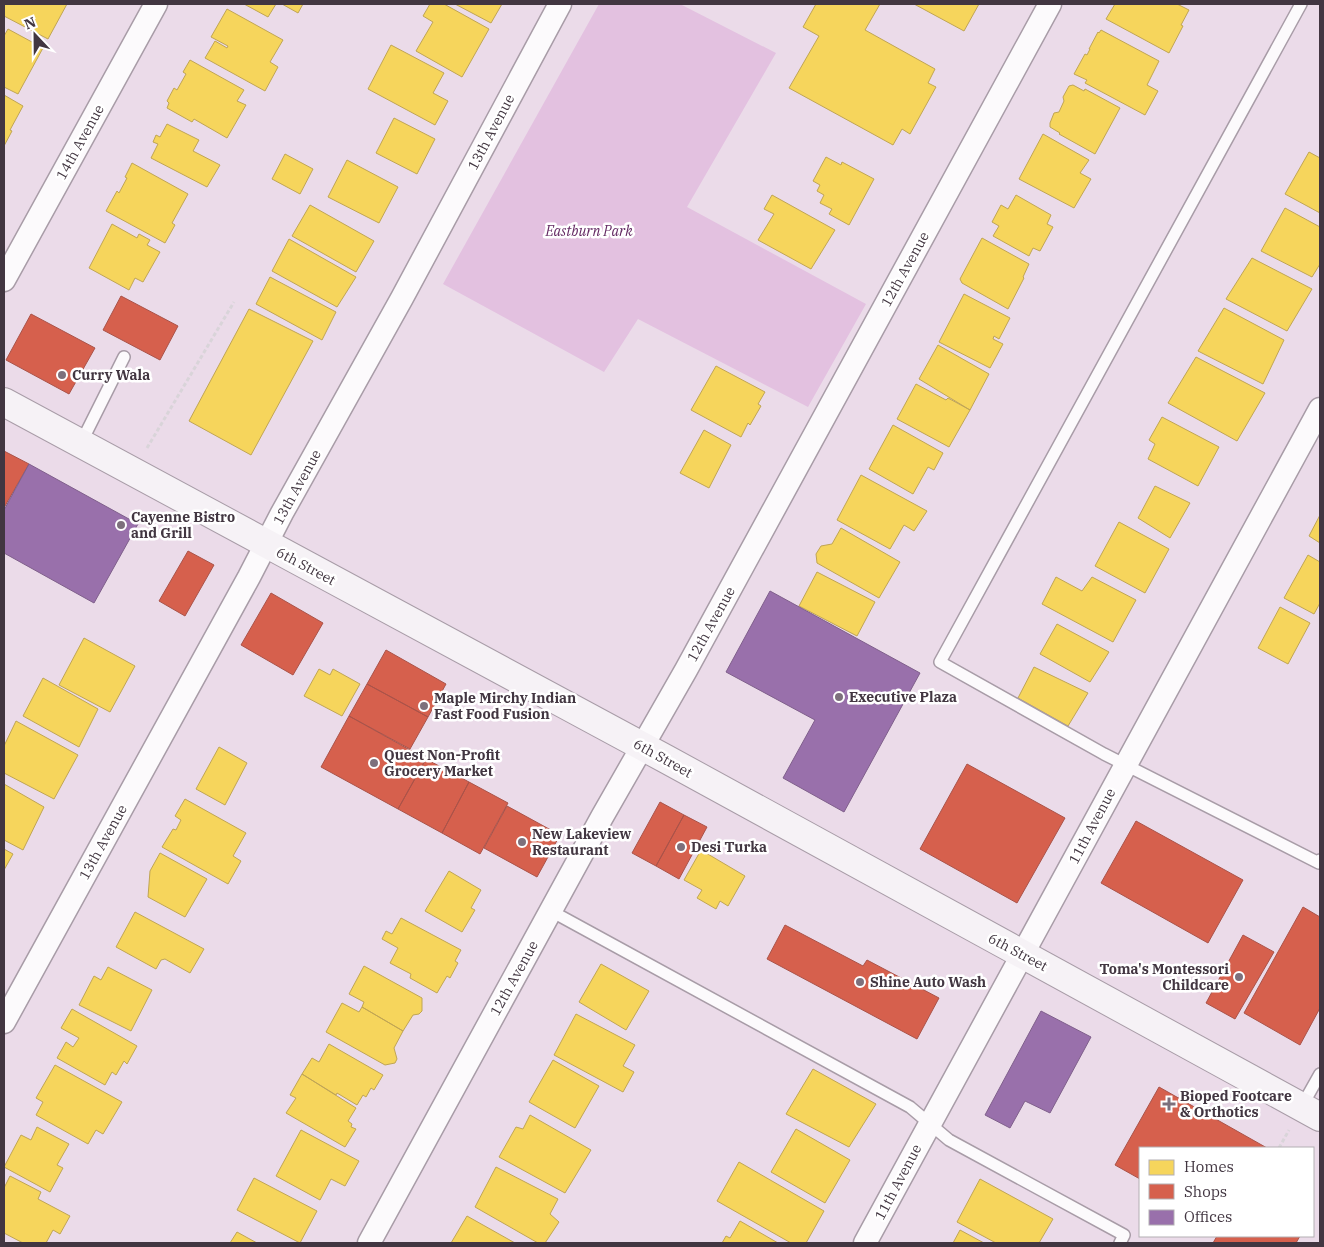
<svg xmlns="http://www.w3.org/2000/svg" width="1324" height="1247" font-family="'IBM Plex Serif',serif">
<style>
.park{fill:#e3c1e0}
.homes{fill:#f6d55c;stroke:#c0a554}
.shops{fill:#d6604d;stroke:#aa5349}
.offices{fill:#9970ab;stroke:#7f5f8b}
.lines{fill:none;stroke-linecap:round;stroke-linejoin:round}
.lane-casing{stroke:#a89ca7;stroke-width:14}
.street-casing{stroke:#a89ca7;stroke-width:25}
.secondary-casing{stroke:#a89ca7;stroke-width:30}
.path{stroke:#d9d4d9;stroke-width:3;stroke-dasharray:4 2.5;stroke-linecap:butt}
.lane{stroke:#fcfafc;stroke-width:11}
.street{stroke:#fcfafc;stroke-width:22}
.secondary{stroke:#f6f2f6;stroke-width:28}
.poi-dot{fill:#7d707c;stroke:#fff;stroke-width:2}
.labels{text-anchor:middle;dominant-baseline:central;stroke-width:5;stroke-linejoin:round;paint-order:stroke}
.street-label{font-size:14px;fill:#423641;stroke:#fff}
.park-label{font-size:14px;font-style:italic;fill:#632862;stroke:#fff}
.poi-label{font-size:14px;font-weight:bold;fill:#423641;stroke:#fff;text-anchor:start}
</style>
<rect width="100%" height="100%" fill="#ebdbe9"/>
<path class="park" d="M599 4H680L776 53 687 207 866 304 808 407 638 319 604 372 443 284Z"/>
<path class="homes" d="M4 4H67L48 39 4 16Z
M244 4H276L268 17Z
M282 4H303L298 13Z
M430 4H444L489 29 462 77 416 51 433 22 423 16Z
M455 4H502L491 23Z
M816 4H880L865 30 935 69 928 83 936 87 910 134 902 129 893 145 789 88 819 36 803 27Z
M914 4H979L964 31Z
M1115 4H1177L1189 10 1181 25 1183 26 1169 53 1106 19Z
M227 9 283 40 270 62 278 67 265 91 205 58 215 41 227 48 228 46 211 37Z
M8 29 43 48 18 94 4 87V36Z
M1101 30 1159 61 1147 85 1158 91 1145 115 1085 83 1087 80 1074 74 1085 54 1087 55 1090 49H1089L1098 32 1099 33Z
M391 45 444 73 433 93 448 101 435 125 368 89Z
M190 60 244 90 237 101 246 105 227 138 194 119 192 122 167 108 169 103 167 101 174 88 177 90 186 74 183 72Z
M1073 85 1084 91 1085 89 1120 108 1095 154 1059 134 1060 133 1050 127V123L1054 113 1059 112 1064 101 1063 97 1069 86Z
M4 95 23 106 10 130 12 131 4 146Z
M394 118 435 139 417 174 376 153Z
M167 124 199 140 193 151 220 165 207 187 151 158 158 144 153 142 156 135 160 137Z
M1043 134 1089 160 1080 173 1091 179 1074 208 1019 179Z
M1309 152 1320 158V213L1285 194Z
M285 154 313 169 300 194 272 179Z
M826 157 841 165 842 162 874 179 849 225 829 214 832 209 820 203 824 195 817 191 820 185 813 181Z
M347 160 398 187 379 223 328 197Z
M132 163 188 194 172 223 175 225 165 243 106 211 117 191 119 193 127 178 125 177Z
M772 195 835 230 811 269 758 240 774 214 764 209Z
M1016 195 1051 215 1047 224 1053 227 1040 251 1033 248 1029 256 993 236 999 226 992 222 1001 205 1008 209Z
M310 205 374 241 356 272 292 236Z
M1285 208 1320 227V264L1312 277 1261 251Z
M112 224 137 238 139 234 150 240 147 245 160 252 143 282 135 278 129 290 89 268Z
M982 238 1029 264 1023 277 1024 278 1008 309 962 283 960 279Z
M289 239 356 277 337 307 272 271Z
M1252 258 1312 289 1287 331 1226 299Z
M270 277 336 312 322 340 256 304Z
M964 294 1010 318 999 339 994 336 993 339 1003 344 990 368 939 342Z
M1224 308 1284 340 1263 384 1198 351Z
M249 309 313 341 251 455 189 421Z
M938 345 989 374 970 410 919 379Z
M1196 357 1265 393 1237 441 1168 403Z
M716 366 765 392 758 404 761 406 750 425 748 423 741 437 691 410Z
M916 384 946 400 948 398 970 410 949 447 897 419Z
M1162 417 1219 447 1198 486 1148 459 1155 444 1149 440Z
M893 425 943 453 934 470 928 467 913 494 869 469Z
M704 430 731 445 709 488 680 473Z
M861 475 927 511 914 531 904 525 890 549 837 520Z
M1155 486 1190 503 1170 538 1138 518Z
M1320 515V543L1309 536Z
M1119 522 1169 549 1145 593 1095 566Z
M841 528 900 562 879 598 817 563 816 554 821 546 832 544Z
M1308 555 1320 562V603L1314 614 1284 598Z
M817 572 875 602 857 636 799 606Z
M1056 577 1082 591 1092 577 1136 600 1113 642 1042 604Z
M1280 607 1310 623 1288 664 1258 648Z
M1057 624 1109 652 1090 682 1040 654Z
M84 638 135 666 110 712 59 685Z
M1034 667 1088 693 1068 726 1018 698Z
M319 669 330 675 333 669 360 684 342 716 304 696Z
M43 678 98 709 79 747 23 716Z
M16 721 78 755 54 799 4 773V746Z
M219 747 247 763 225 805 196 789Z
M4 784 44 807 23 850 4 840Z
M185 799 246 833 233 856 241 861 228 884 162 847 173 829 176 830 181 820 175 816Z
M4 849 13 854 4 870Z
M701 850 745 876 728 906 720 901 716 909 697 898 702 890 684 880Z
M160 853 207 879 185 917 148 897 150 871Z
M449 871 481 890 471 908 475 910 462 932 425 911Z
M135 912 204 949 190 973 165 959 161 960 156 969 116 947Z
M401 918 461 950 455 961 458 963 450 978 447 976 437 993 410 978 411 974 390 963 398 948 382 939 386 931 392 934Z
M601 964 649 991 626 1030 579 1002Z
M364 966 422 998V1011L419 1014 413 1015 403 1031 362 1007 364 1002 349 994Z
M108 967 152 990 131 1031 79 1005 94 976 101 980Z
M342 1003 359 1012 362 1007 403 1031 394 1048 397 1059 395 1063 385 1065 326 1032Z
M72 1009 137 1046 127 1064 124 1061 116 1075 112 1072 105 1085 57 1058 66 1042 73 1047 79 1038 61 1028Z
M576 1014 635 1045 623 1066 634 1072 623 1092 554 1055Z
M329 1044 383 1075 374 1090 371 1088 366 1097 363 1095 357 1105 337 1093 336 1095 302 1074 312 1058 319 1062Z
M553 1060 599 1086 575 1128 529 1102Z
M55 1065 122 1102 103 1134 96 1130 88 1144 36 1115 43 1102 36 1098Z
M813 1069 876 1104 849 1147 786 1114Z
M302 1074 356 1108 348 1121 352 1124 351 1127 356 1129 345 1147 286 1113 296 1098 290 1095Z
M530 1115 591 1150 565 1193 499 1157 516 1127 523 1129Z
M37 1127 69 1144 57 1165 63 1168 50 1192 4 1167 21 1135 31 1140Z
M796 1129 850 1160 825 1203 771 1172Z
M301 1130 359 1161 345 1186 331 1179 320 1200 276 1176Z
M739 1162 824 1211 806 1243H791L717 1201Z
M496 1167 558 1199 550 1214 559 1222 545 1243H538L475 1207Z
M10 1176 41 1192 38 1199 70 1216 60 1234 53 1230 46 1243H23L4 1233V1188Z
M254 1178 317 1211 300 1243 237 1210Z
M980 1179 1053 1219 1039 1243H996L957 1222Z
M467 1216 515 1243H451Z
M740 1221 778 1243H722L726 1236 730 1238Z
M960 1230 984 1243H953Z
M237 1232 257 1243H230Z"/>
<path class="shops" d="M121 296 178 326 160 360 103 330Z
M31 314 95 348 69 394 6 360Z
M4 451 29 464 5 506H4Z
M188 551 214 565 185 616 159 601Z
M271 593 323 623 293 675 241 645Z
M386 650 446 684 428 717 367 684Z
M367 684 428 717 410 749 349 716Z
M349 716 426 759 398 809 321 767Z
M426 759 469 782 442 833 398 809Z
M967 764 1065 818 1017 903 920 849Z
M469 782 508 803 480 854 442 833Z
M660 802 684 815 656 866 632 853Z
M507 806 560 835 537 877 484 848Z
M684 815 707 827 679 879 656 866Z
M1136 821 1243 880 1208 943 1101 883Z
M1303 907 1320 917V1008L1300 1045 1244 1013Z
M785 925 863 966 867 960 939 998 917 1039 767 959Z
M1243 935 1274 952 1235 1019 1206 1003Z
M1159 1087 1267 1148H1140V1179L1115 1165Z
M1217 1236H1300L1296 1243H1213Z"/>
<path class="offices" d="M29 464 138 524 94 603 4 553V510Z
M770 591 920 673 844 812 783 778 815 720 726 672Z
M1041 1011 1091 1037 1050 1113 1025 1101 1010 1128 985 1115Z"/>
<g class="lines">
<defs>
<path id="lane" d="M1301 4 940 662 1104 754 1319 863 1320 860
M81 443 124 357
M551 911 910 1107 949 1140 1124 1235 1120 1243
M1302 1106 1320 1074"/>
<path id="street" d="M4 280 156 4
M4 1022 249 577 282 513 402 298 560 4
M369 1243 602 817 686 670 1050 4
M865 1243 1320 409"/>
<path id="secondary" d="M4 402 666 759 1320 1117"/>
</defs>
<use href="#lane" class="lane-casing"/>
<use href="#street" class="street-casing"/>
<use href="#secondary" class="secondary-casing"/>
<path class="path" d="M147 448 234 302
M1279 1148 1289 1130"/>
<use href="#lane" class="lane"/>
<use href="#street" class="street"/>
<use href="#secondary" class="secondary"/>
</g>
<g class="poi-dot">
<circle cx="62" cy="375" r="5"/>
<circle cx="121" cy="525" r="5"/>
<circle cx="839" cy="697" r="5"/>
<circle cx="424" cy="706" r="5"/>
<circle cx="374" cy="763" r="5"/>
<circle cx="522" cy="842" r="5"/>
<circle cx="681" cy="847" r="5"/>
<circle cx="1239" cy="977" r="5"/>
<circle cx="860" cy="982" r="5"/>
<path d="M1166.5 1096.5h5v5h5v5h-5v5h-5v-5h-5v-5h5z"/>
</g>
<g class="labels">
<g class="street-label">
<text transform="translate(491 132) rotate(-62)">13th Avenue</text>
<text transform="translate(80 142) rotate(-61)">14th Avenue</text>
<text transform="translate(905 269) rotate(-61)">12th Avenue</text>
<text transform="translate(297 487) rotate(-61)">13th Avenue</text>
<text transform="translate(306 566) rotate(28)">6th Street</text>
<text transform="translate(711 624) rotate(-61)">12th Avenue</text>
<text transform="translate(663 758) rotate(29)">6th Street</text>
<text transform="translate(1092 826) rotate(-62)">11th Avenue</text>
<text transform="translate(103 842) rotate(-61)">13th Avenue</text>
<text transform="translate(1018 952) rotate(28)">6th Street</text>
<text transform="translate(514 978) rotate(-61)">12th Avenue</text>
<text transform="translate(898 1182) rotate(-62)">11th Avenue</text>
</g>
<g class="park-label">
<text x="589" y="231">Eastburn Park</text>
</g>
<g class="poi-label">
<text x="72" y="375">Curry Wala</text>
<text x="131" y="517">Cayenne Bistro<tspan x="131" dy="16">and Grill</tspan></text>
<text x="849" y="697">Executive Plaza</text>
<text x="434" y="698">Maple Mirchy Indian<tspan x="434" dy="16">Fast Food Fusion</tspan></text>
<text x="384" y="755">Quest Non-Profit<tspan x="384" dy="16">Grocery Market</tspan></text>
<text x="532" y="834">New Lakeview<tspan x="532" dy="16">Restaurant</tspan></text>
<text x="691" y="847">Desi Turka</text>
<text x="1229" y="969" text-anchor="end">Toma's Montessori<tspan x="1229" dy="16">Childcare</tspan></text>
<text x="870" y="982">Shine Auto Wash</text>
<text x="1180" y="1096">Bioped Footcare<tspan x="1180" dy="16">&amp; Orthotics</tspan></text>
</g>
</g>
<rect width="1324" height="1247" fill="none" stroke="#423641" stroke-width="10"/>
<rect x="1139" y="1147" width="175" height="90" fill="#ffffff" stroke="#b3afb3"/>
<rect x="1149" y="1160" width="25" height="15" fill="#f6d55c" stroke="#b3afb3"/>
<text x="1184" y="1172" font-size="15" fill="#423641">Homes</text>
<rect x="1149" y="1184" width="25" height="15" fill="#d6604d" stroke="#b3afb3"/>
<text x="1184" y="1197" font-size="15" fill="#423641">Shops</text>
<rect x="1149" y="1210" width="25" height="15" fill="#9970ab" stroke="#b3afb3"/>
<text x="1184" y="1222" font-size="15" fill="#423641">Offices</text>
<g transform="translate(35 35) rotate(338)" stroke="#ffffff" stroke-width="4" paint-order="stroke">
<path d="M0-4L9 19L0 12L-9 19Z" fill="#423641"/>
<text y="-8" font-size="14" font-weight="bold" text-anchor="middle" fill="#423641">N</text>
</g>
</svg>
